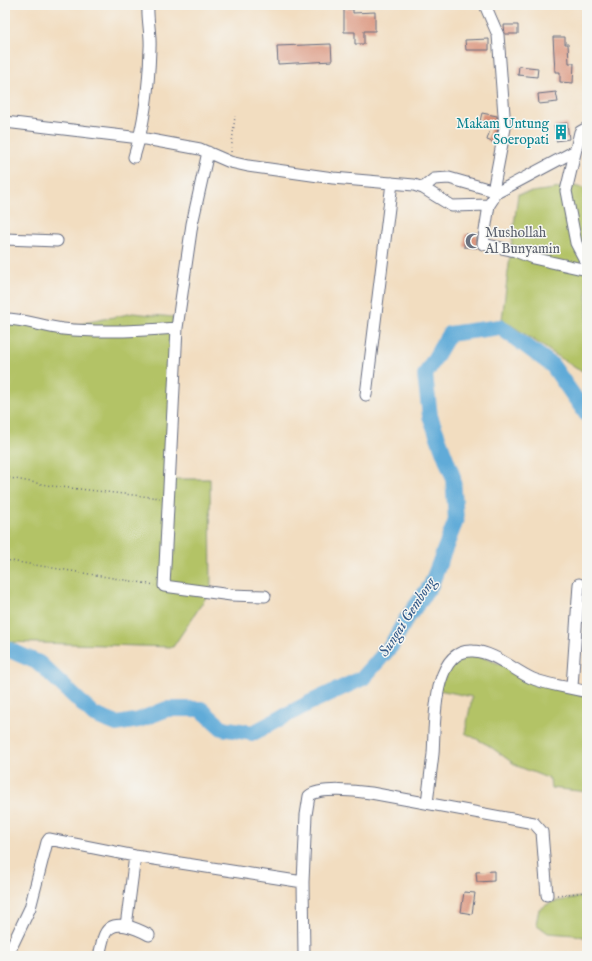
<svg xmlns="http://www.w3.org/2000/svg" width="592" height="961" font-family="'IM FELL English',serif">
<style>
.green{fill:#b3c366;stroke:#677962}
.lines{fill:none;stroke-linecap:round;stroke-linejoin:round}
.river{stroke:#60abd8;stroke-width:16}
.building{fill:#da937a}
.minor-casing{stroke:#666c80;stroke-width:13}
.path{stroke:#666c80;stroke-width:1.5;stroke-dasharray:1 3;stroke-linecap:butt}
.minor{stroke:#fff;stroke-width:11}
.labels{text-anchor:middle;dominant-baseline:central;stroke-width:3;stroke-linejoin:round;paint-order:stroke}
.culture-label{font-size:14px;fill:#0d838f;stroke:#f6f6f2;text-anchor:end}
.worship-label{font-size:14px;fill:#5b616d;stroke:#f6f6f2;text-anchor:start}
.water-label{font-size:15px;font-style:italic;fill:#335a89;stroke:#f6f6f2}
</style>
<rect width="100%" height="100%" fill="#f6f6f2"/>
<filter id="ink" filterUnits="userSpaceOnUse"><feTurbulence type="fractalNoise" baseFrequency=".025" numOctaves="2"/><feDisplacementMap in="SourceGraphic" scale="8" xChannelSelector="R" yChannelSelector="G"/><feConvolveMatrix kernelMatrix="1 2 1 2 8 2 1 2 1" color-interpolation-filters="sRGB"/></filter>
<filter id="wash" filterUnits="userSpaceOnUse"><feTurbulence type="fractalNoise" baseFrequency=".012" numOctaves="4" result="noise"/><feDisplacementMap in="SourceGraphic" scale="16" xChannelSelector="R" yChannelSelector="G"/><feGaussianBlur stdDeviation="0.9" result="paint"/><feColorMatrix in="noise" values="0 0 0 0 0 0 0 0 0 0 0 0 0 0 0 0 0 1.4 0 .05"/><feComposite in="paint" operator="in"/></filter>
<g filter="url(#wash)">
<rect width="100%" height="100%" fill="#f2ddc0"/>
<path class="green" d="M574 186 587 189V372L577 369 502 319 518 194Z
M133 313 173 317 171 479H210L211 590 173 647 5 642V317L60 328Z
M462 655 479 656 587 697V792L551 788 550 779 517 766 488 745 465 733 472 697 439 690 448 668Z
M587 896V938L575 935 548 933 536 924 539 909 552 902Z"/>
<g class="lines">
<path class="river" d="M5 648 39 663 94 715 117 724 139 720 167 709H201L222 728 253 733 309 703 363 678 391 646 405 621 431 585 456 520 453 477 430 416 425 375 449 334 500 327 552 365 587 415"/>
</g>
<g id="blocks">
<path class="building" d="M344 9H353V13L375 12V31H364V44H355V32H344Z
M504 25H518V34H505Z
M553 37H565V44H568L569 63H574L573 83 560 82V72H555Z
M489 39V50H466L465 40Z
M331 44 332 61 278 64 277 46Z
M519 66 538 68 537 77 518 75Z
M556 92 558 102 539 104 538 94Z
M482 113 497 116 498 128 495 143 487 140 492 123 480 121Z
M567 123 569 139 556 141 554 125Z
M465 234 477 235V248L464 247Z
M494 871V881L477 882 476 872Z
M464 892 475 893 472 914 461 912Z"/>
</g>
</g>
<g filter="url(#ink)">
<use href="#blocks" fill-opacity="0" stroke="#666c80" stroke-width="1"/>
<g class="lines">
<defs>
<path id="minor" d="M485 5 498 35 505 128 493 191
M5 122 140 138 200 149 230 162 248 166 333 178 414 185 423 188 452 206 489 205
M587 128 580 132 566 191 576 243 587 264
M208 152 192 224 177 328 164 586 231 595 265 596
M134 157C145 122 149 84 150 48 151 34 147 19 148 5
M423 188 434 179 449 178 498 192 575 151
M493 199 489 205 483 244 515 251 533 258 587 270
M5 239 57 241
M5 319C25 319 43 327 63 329 101 333 140 331 177 328
M366 395 392 183
M572 687 579 584
M427 803C429 787 431 771 433 754 435 728 431 648 473 651 494 652 512 669 531 678 546 685 570 687 587 692
M126 926 135 856
M10 950 30 908 47 842 49 839 135 856 303 882
M99 956C101 949 102 940 105 934 113 917 138 929 149 935
M304 956 303 882 306 815 309 796C320 787 357 791 371 793L534 823 542 832 547 895"/>
</defs>
<use href="#minor" class="minor-casing"/>
<path class="path" d="M231 152 235 116
M5 477 52 486 160 498
M5 560 155 585
M557 895 587 892"/>
<use href="#minor" class="minor"/>
</g>
</g>
<defs>
<symbol id="building-bare" viewBox="-9 -9 18 18"><path d="M-4-6H4V6H1V3H-1V6H-4ZM-2.5-4.3h1.7v1.8h-1.7ZM.8-4.3h1.7v1.8H.8ZM-2.5-1h1.7V.8h-1.7ZM.8-1h1.7V.8H.8Z" fill="#0f9aa8" stroke="#f6f6f2" stroke-width="2.5" paint-order="stroke"/></symbol>
<symbol id="mosque-bare" viewBox="-9 -9 18 18"><path d="M3.5-4.9A6 6 0 1 0 3.5 4.9A5 5 0 1 1 3.5-4.9Z" fill="#6b7280" stroke="#f6f6f2" stroke-width="2.5" paint-order="stroke"/></symbol>
</defs>
<g fill-rule="evenodd">
<use href="#building-bare" x="550" y="121" width="22" height="22"/>
<use href="#mosque-bare" x="462" y="230" width="22" height="22"/>
</g>
<g class="labels">
<g class="culture-label">
<text x="549" y="124">Makam Untung<tspan x="549" dy="16">Soeropati</tspan></text>
</g>
<g class="worship-label">
<text x="485" y="233">Mushollah<tspan x="485" dy="16">Al Bunyamin</tspan></text>
</g>
<g class="water-label">
<text transform="translate(407 617) rotate(-57)">Sungai Gembong</text>
</g>
</g>
<rect width="592" height="961" fill="none" stroke="#f6f6f2" stroke-width="20"/>
</svg>
